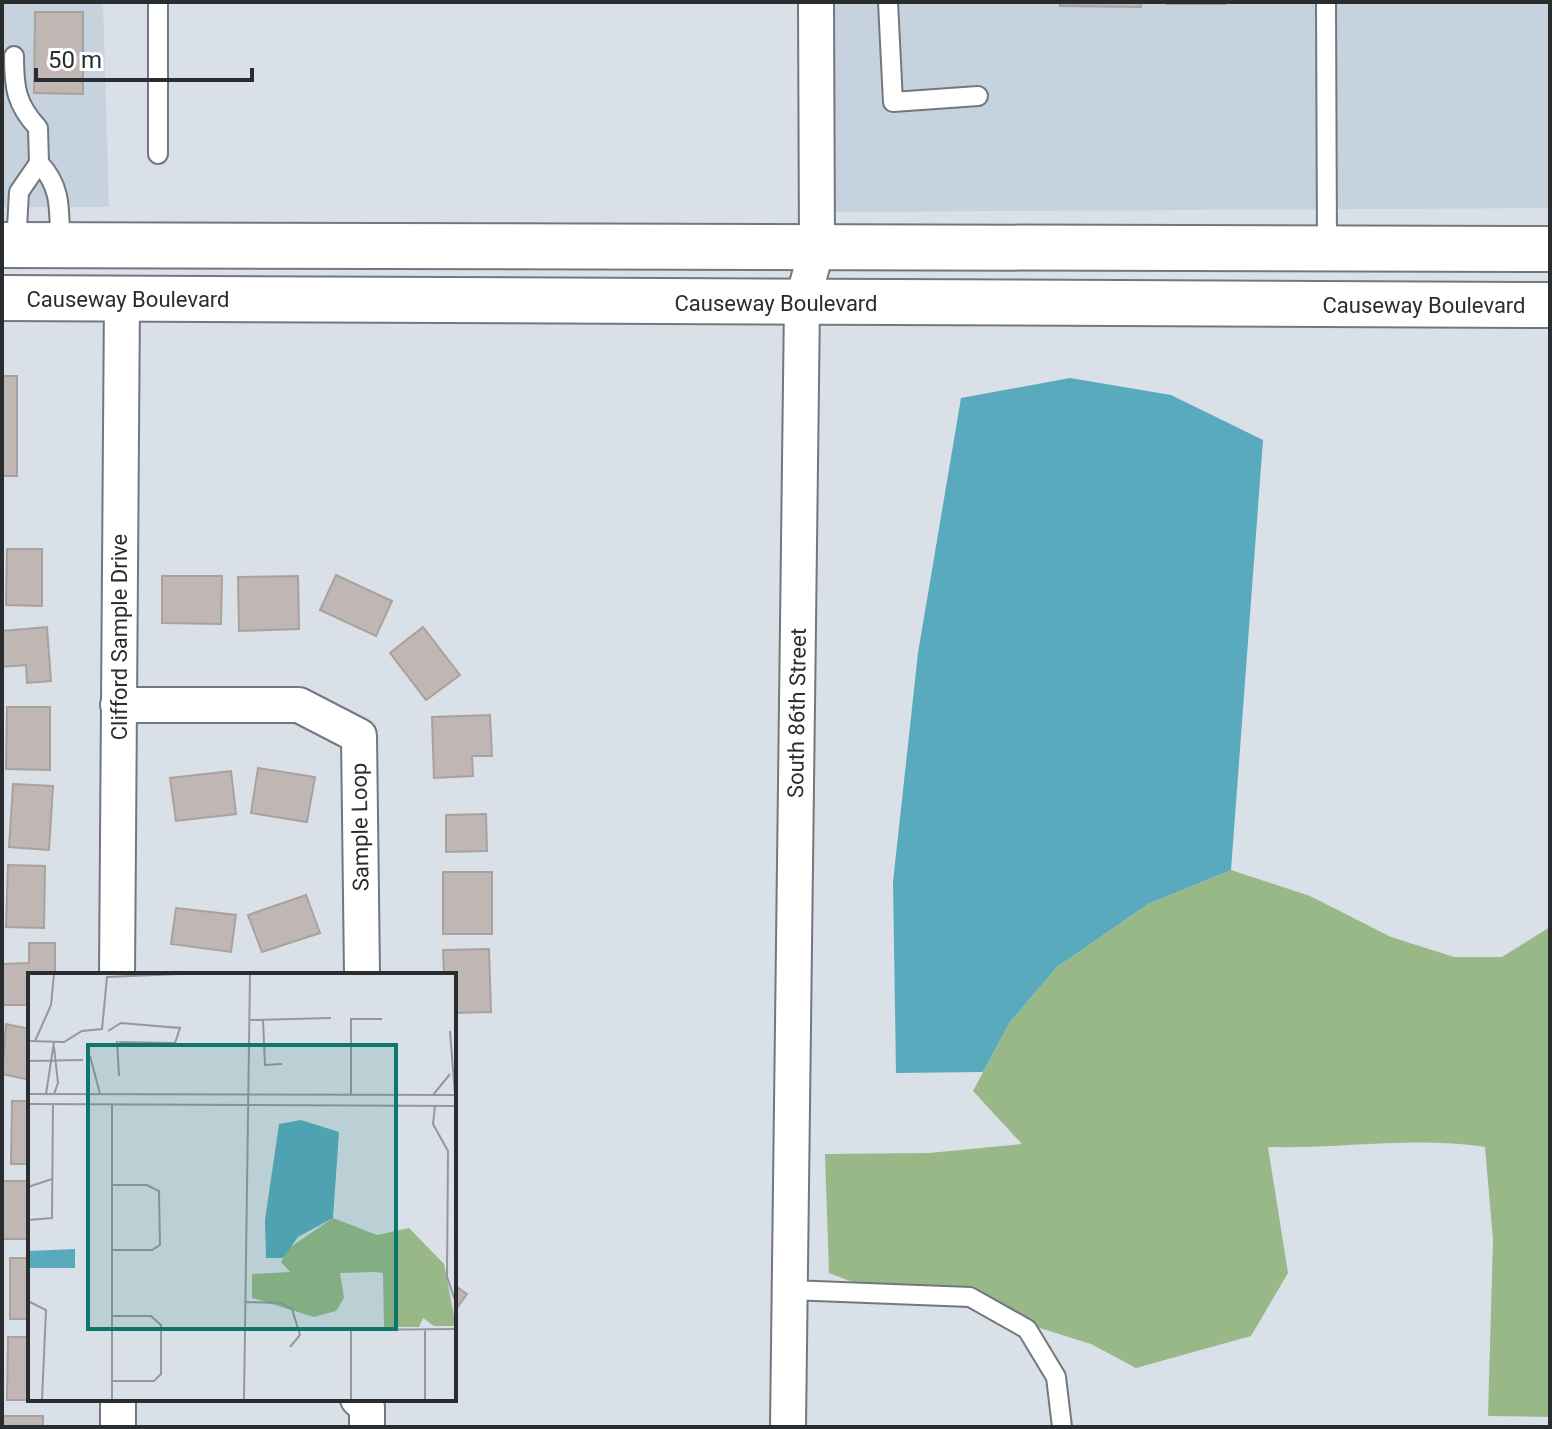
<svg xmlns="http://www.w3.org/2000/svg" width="1552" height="1429" font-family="Roboto,sans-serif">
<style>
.built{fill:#c6d2de}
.green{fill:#98b888}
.water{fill:#5aaabe}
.building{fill:#c0b7b4;stroke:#a9a19e;stroke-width:2}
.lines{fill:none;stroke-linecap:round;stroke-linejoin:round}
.service-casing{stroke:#72787e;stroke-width:22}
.minor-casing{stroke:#72787e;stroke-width:38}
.secondary-casing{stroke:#72787e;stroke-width:48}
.service{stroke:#fff;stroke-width:18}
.minor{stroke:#fff;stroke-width:34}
.secondary{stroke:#fff;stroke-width:44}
.labels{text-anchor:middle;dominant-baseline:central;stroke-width:6;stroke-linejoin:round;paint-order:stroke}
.street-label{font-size:22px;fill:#2a2d2f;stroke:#fff}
.inset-road{fill:none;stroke:#94989d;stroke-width:2}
.view{fill:#0f766e;fill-opacity:0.15;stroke:#0f766e;stroke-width:4}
.inset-edge{fill:none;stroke:#2a2d2f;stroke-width:4}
</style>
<rect width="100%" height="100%" fill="#dae0e7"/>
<path class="built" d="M2 2H103L109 207H2Z
M831 2H1550V208L832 212Z"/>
<path class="green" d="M1231 870 1310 896 1391 937 1454 957H1502L1550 927V1417L1488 1416 1493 1240 1485 1147C1414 1136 1341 1149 1268 1147L1288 1273 1251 1336 1136 1368 1091 1344 976 1308 905 1302 829 1273 825 1154 929 1153 1022 1144 973 1091 1010 1022 1057 967 1148 904Z"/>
<path class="water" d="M1070 378 1171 395 1263 440 1231 870 1148 904 1057 967 1010 1022 983 1072 896 1073 893 882 918 653 961 398Z"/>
<path class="building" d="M1060 2H1141V7L1060 6Z
M1167 2H1225V4H1167Z
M35 12H83V94L34 93Z
M2 376H17V476H2Z
M7 549H42V606L6 605Z
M336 575 392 601 376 636 320 610Z
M162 576H222L221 624 162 623Z
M298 576 299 629 239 631 238 577Z
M47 627 51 681 27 683 26 665 2 667V631Z
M423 627 460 675 426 700 390 653Z
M7 707H50V770L6 769Z
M490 715 492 756H472L473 776 434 778 432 717Z
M258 768 315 777 307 822 251 813Z
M231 771 236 814 176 821 170 778Z
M13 784 53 786 49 850 9 847Z
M486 814 487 851 446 852V815Z
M8 865 45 866 44 928 6 927Z
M443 872H492V934H443Z
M306 895 320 933 262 952 248 915Z
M176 908 236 915 231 952 171 944Z
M29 943H55V975H30V1005H3V964L29 963Z
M489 949 491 1012 454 1013V975H444L443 950Z
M6 1024 30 1029V1080L2 1074Z
M12 1101H30V1164H11Z
M2 1181H30V1239H2Z
M10 1258H30V1319H10Z
M454 1285 467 1294 454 1312Z
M8 1337H30V1399L49 1400H7Z
M2 1416H43V1427H2Z"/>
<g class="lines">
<defs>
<path id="service" d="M158 2V154
M888 2 893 102 978 96
M1326 2 1327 248
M14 56C14 88 16 104 38 128L39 163C63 188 59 213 60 246
M16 246 19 192 39 163
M790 1290 970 1297 1027 1329 1056 1377 1062 1427"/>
<path id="minor" d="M118 705H299L359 736 362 975
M117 975 122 298
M118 1399V1427
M358 1399 367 1407V1427
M788 1427 802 303 817 248 816 2"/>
<path id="secondary" d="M2 245 1550 249
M2 298 1550 305"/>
</defs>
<use href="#service" class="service-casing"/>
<use href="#minor" class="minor-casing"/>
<use href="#secondary" class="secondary-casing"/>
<use href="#service" class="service"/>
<use href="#minor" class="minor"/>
<use href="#secondary" class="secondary"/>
</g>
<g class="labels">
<g class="street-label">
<text x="128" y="299">Causeway Boulevard</text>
<text x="776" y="303">Causeway Boulevard</text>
<text x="1424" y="305">Causeway Boulevard</text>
<text transform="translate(119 637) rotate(-90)">Clifford Sample Drive</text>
<text transform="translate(797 713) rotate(-89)">South 86th Street</text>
<text transform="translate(360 827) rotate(-91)">Sample Loop</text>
</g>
</g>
<g transform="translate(28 973)">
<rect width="428" height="428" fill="#dae0e7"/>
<path d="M305 245 349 262 381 255 416 291 428 353H406L395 345 391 354H356L355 300 347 299 312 300 316 325 308 338 286 344 224 325V301L262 299 253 289 261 275Z" fill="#98b888"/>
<path d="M273 147 311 159 305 245 270 264 255 285H238L237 247 251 151ZM47 276V295H0V278Z" fill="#5aaabe"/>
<path class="inset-road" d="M222 47 303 45M235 47 237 92 254 91M80 58 93 50 152 55 147 70 91 69M422 58 427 122M0 68 36 69 54 58 74 56 79 4 151 1M7 68 23 32 26 1M89 68 91 103M62 83 72 121M0 88 55 87M0 121 428 122M18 121 26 69M26 121 30 110 26 74M323 121V46H354M405 122 422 101M0 131 428 133M407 133 405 151 420 178 419 304 428 330M0 214 24 206M0 247 24 245 25 131M83 277H124L132 272 131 218 119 212H83M0 328 18 337 14 427M217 329 253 330 264 336 272 362 262 374M83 343H123L133 352V401L126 408H83M397 357V427M84 427V131M216 427 222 1M323 427V357L428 356"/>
<path class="view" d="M60 72H368V356H60Z"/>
<rect width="428" height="428" class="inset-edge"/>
</g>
<rect width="1552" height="1429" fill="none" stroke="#2a2d2f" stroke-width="8"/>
<path d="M36 68v12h216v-12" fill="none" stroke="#2a2d2f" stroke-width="4"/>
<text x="48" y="68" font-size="24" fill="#2a2d2f" stroke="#ffffff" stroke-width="6" paint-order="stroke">50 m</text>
</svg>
